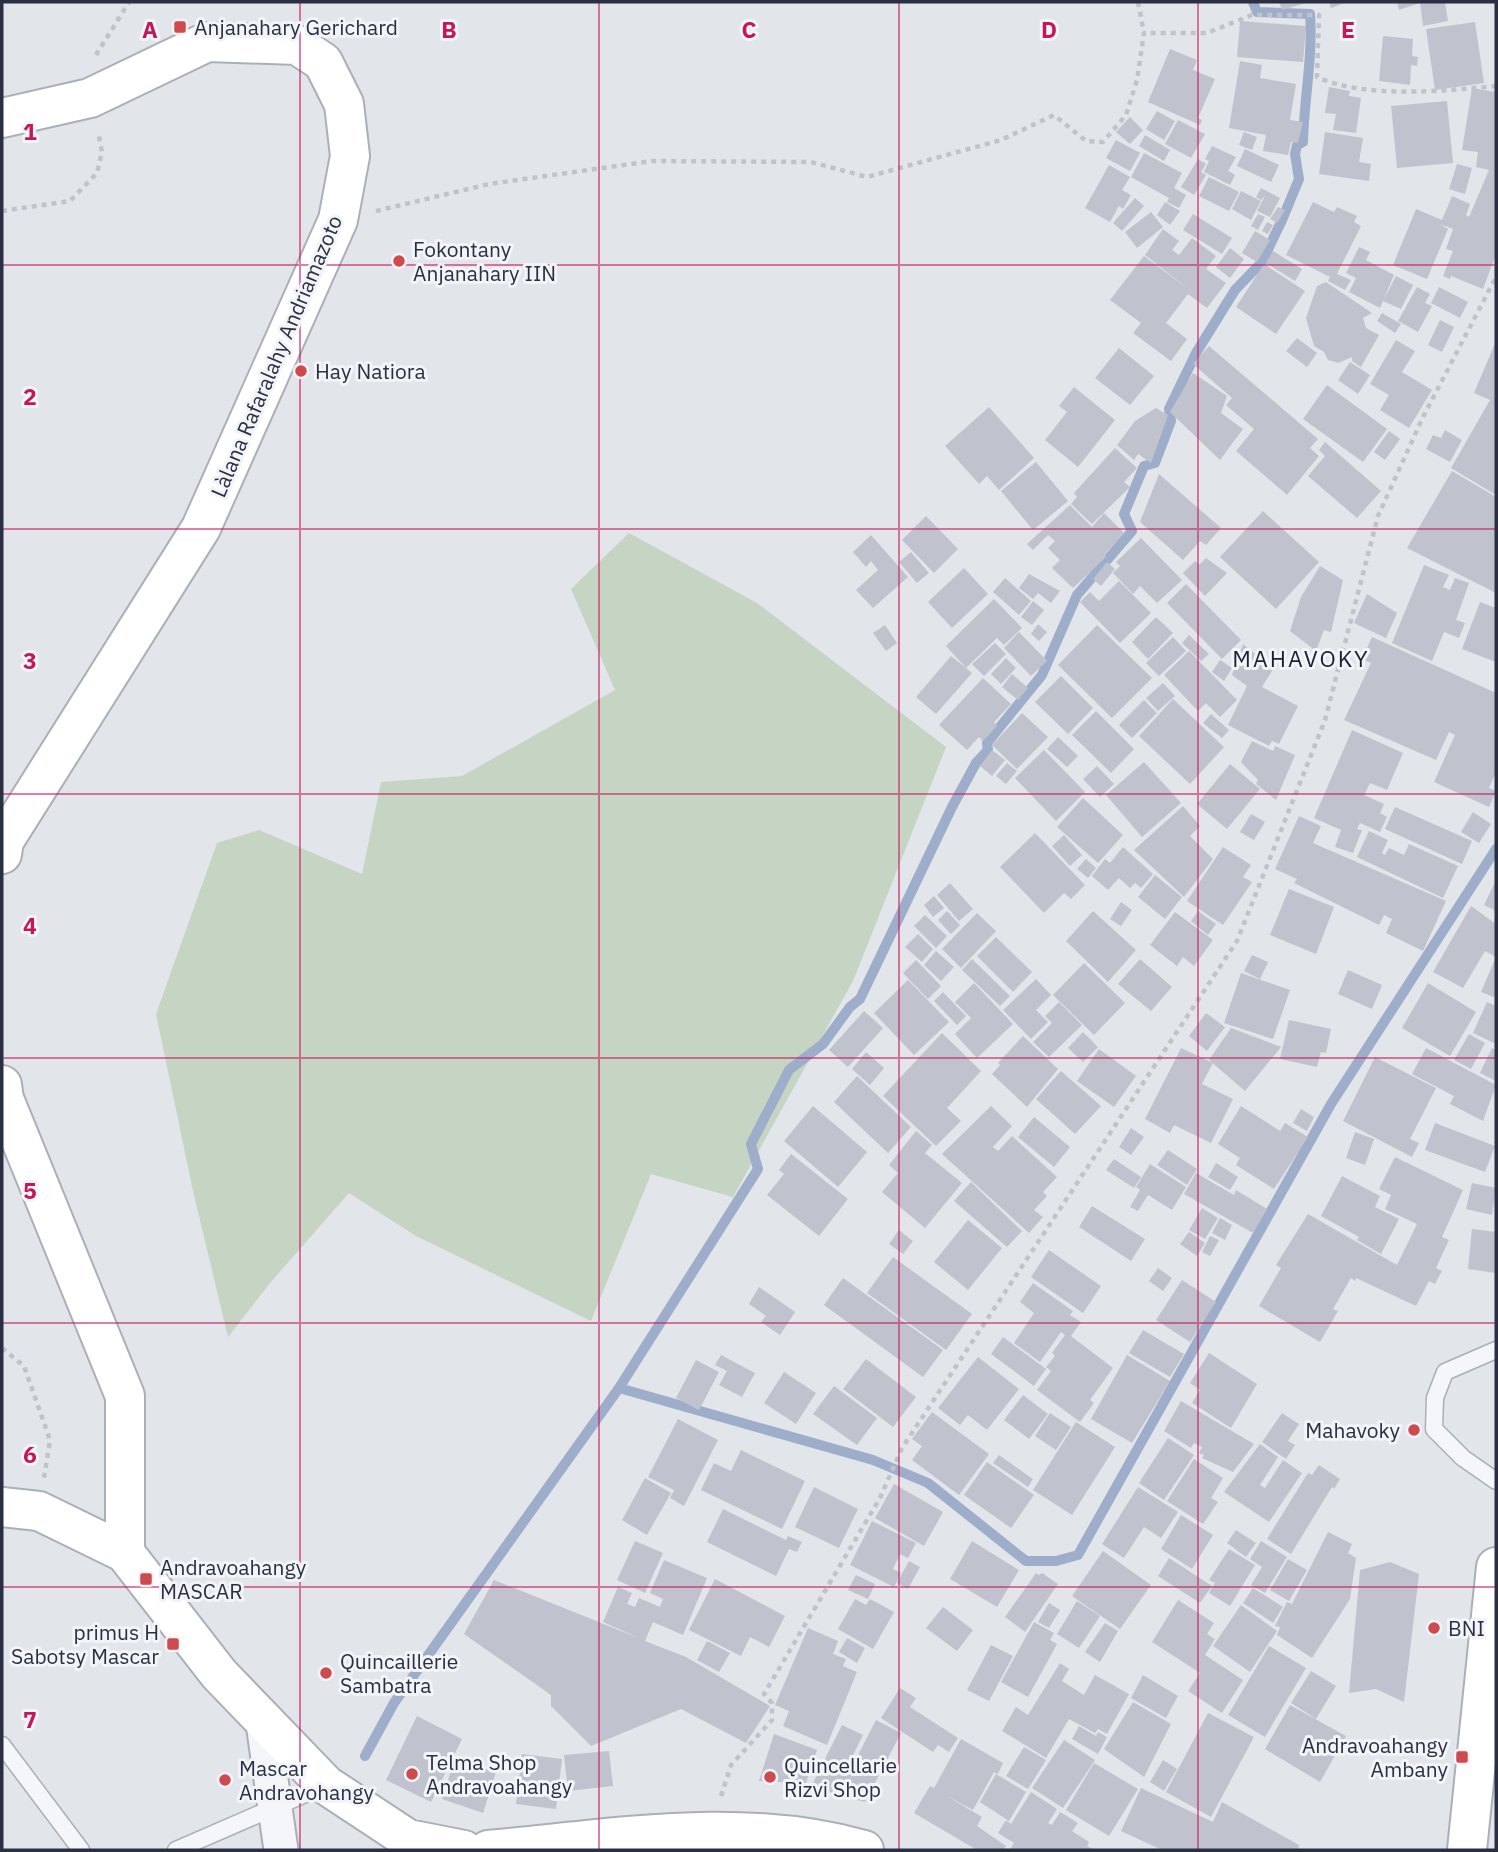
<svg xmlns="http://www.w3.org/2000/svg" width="1498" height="1852" font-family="'IBM Plex Sans',sans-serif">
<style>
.green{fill:#c6d4c4}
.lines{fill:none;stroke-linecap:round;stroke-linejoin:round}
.stream{stroke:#9eaeca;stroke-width:10}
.building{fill:#c0c3cd}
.lane-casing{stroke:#abafb8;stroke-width:19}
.street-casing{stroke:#abafb8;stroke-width:37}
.secondary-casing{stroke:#abafb8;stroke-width:42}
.path{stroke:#c0c3c9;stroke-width:4.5;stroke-dasharray:5 5;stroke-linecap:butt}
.lane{stroke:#f5f6f9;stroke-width:16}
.street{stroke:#f5f6f9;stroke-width:33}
.secondary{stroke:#fff;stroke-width:38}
.grid{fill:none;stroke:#c2185b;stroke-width:2;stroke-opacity:0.55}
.poi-dot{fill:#cd4a4e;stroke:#f2f4f8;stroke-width:2.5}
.labels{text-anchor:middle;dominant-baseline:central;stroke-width:6;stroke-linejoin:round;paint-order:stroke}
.poi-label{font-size:21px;fill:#2a3042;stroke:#f2f4f8;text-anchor:start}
.street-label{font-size:21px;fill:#2a3042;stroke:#f2f4f8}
.neighbourhood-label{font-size:23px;letter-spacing:2px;fill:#1c2233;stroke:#f2f4f8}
.grid-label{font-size:23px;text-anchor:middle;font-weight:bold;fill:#c2185b;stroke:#f2f4f8;stroke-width:6;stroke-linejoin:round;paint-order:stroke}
</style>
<rect width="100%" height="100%" fill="#e2e5ea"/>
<path class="green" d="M629 533 757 603 946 747 853 981 733 1197 651 1174 591 1321 416 1236 349 1193 270 1283 228 1337 193 1191 156 1014 217 843 259 830 362 874 381 782 462 776 615 690 571 589Z"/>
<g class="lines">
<path class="stream" d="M619 1388 758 1169 751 1144 789 1070 823 1044 850 1007 860 999 952 807 976 763 988 750 987 743 1042 675 1077 595 1132 531 1124 514 1144 466 1155 463 1171 421 1169 409 1196 353 1235 290 1262 262 1282 220 1299 179 1295 154 1297 145 1303 142C1304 99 1313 58 1310 14L1257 12 1253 2
M365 1756 394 1703 619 1388 873 1460 928 1483 1026 1561H1056L1078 1555 1331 1104 1496 849"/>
</g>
<path class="building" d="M1279 2H1309L1282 10Z
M1329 2H1347L1331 8Z
M1397 2H1445L1448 21 1423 26 1420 3 1399 10Z
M1240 21 1306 26 1303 62 1237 57Z
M1475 22 1484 83 1435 90 1426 29Z
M1383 36 1413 39 1412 56 1418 57 1417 66 1411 65 1410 85 1379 81Z
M1170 49 1197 60 1193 70 1215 79 1198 118 1202 120 1200 125 1148 102Z
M1240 61 1262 65 1260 78 1296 84 1290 120 1303 122 1298 143 1291 142 1288 155 1263 151 1266 135 1229 128Z
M1329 87 1350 91 1349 96 1361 98 1356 133 1333 130 1336 114 1325 113Z
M1472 88 1496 92V254L1483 289 1451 276 1450 279 1443 276 1453 251 1446 249 1453 229 1440 224 1448 229 1427 279 1393 265 1416 209 1442 220 1452 196 1470 204 1466 215 1469 217 1489 170 1476 167 1478 152 1462 150Z
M1447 101 1453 163 1397 168 1391 106Z
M1157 111 1175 121 1164 140 1146 129Z
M1130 117 1143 130 1130 144 1116 132Z
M1178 120 1205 134 1191 158 1165 144Z
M1244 132 1257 137 1252 150 1239 145Z
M1325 132 1363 138 1359 162 1371 164 1369 181 1319 174Z
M1145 135 1170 150 1164 161 1139 146Z
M1116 140 1140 153 1130 171 1106 158Z
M1212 146 1236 157 1228 171 1235 175 1230 185 1204 172 1209 161 1205 159Z
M1245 149 1279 165 1271 182 1237 166Z
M1144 153 1182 173 1174 188 1186 195 1179 208 1167 202 1169 198 1131 177Z
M1198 159 1206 164 1201 172 1206 175 1194 195 1181 187Z
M1457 164 1472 168 1465 194 1449 189Z
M1109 165 1130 177 1122 190 1131 195 1123 209 1119 206 1110 222 1085 208Z
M1209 177 1239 192 1229 211 1199 196Z
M1261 188 1280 198 1270 217 1257 211 1265 196 1261 200 1256 197Z
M1241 191 1261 201 1251 220 1232 209Z
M1135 198 1144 206 1122 231 1113 223Z
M1165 202 1180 211 1170 225 1157 215Z
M1313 202 1334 212 1337 207 1357 216 1354 222 1361 226 1337 274 1351 280 1345 290 1328 281 1330 277 1286 255Z
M1278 207 1285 210 1277 223 1270 219Z
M1151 212 1163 227 1137 248 1125 232Z
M1193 214 1232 238 1222 254 1183 230Z
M1258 214 1265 217 1258 230 1251 226Z
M1267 222 1273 225 1268 234 1262 231Z
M1163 229 1179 241 1172 250 1179 255 1192 238 1216 256 1206 269 1226 283 1207 308 1188 294 1166 323 1187 339 1171 361 1133 333 1141 323 1110 300 1144 256 1191 291 1145 255Z
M1255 231 1270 240 1257 262 1242 253Z
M1359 247 1370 252 1366 260 1394 275 1380 308 1349 292 1356 278 1346 273Z
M1230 248 1244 259 1230 278 1216 267Z
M1273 251 1302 269 1295 281 1266 263Z
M1264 264 1305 291 1276 334 1236 307Z
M1396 276 1413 285 1401 309 1383 301Z
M1326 282 1372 313 1363 318 1366 328 1379 335 1361 367 1352 361V357L1338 363 1328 360 1324 352 1314 346 1306 318 1317 286Z
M1417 287 1430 294 1425 303 1432 306 1418 332 1398 321Z
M1439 287 1468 302 1460 318 1431 303Z
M1382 313 1401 324 1395 333 1377 321Z
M1440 320 1454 327 1442 352 1428 345Z
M1297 338 1317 353 1307 367 1286 351Z
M1396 340 1415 351 1402 372 1432 390 1409 428 1380 410 1389 395 1370 384Z
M1496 341V495L1451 468 1490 400 1474 393Z
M1209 346 1318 439 1310 448 1319 456 1287 495 1236 451 1254 429 1226 405 1232 398 1193 364Z
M1119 348 1154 376 1130 405 1095 378Z
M1350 362 1370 375 1358 394 1338 380Z
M1193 373 1227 396 1221 413 1243 429 1220 460 1170 412Z
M1327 385 1387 429 1363 462 1303 419Z
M1074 387 1115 420 1078 467 1045 440 1067 412 1059 406Z
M989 407 1034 458 999 490 987 476 979 484 945 446Z
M1156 408 1168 415 1151 463 1138 454 1134 460 1117 445 1135 421Z
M1445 430 1462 440 1450 462 1426 449 1433 435 1441 438Z
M1389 431 1400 439 1385 460 1374 452Z
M1325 442 1381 491 1357 518 1308 476 1325 456 1319 450Z
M1115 448 1137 468 1124 482 1130 487 1092 524 1071 504 1077 497 1074 493Z
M1036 462 1068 501 1033 530 1001 491Z
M1452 471 1496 497V593L1407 548Z
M1159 474 1221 528 1206 545 1200 541 1183 560 1140 522Z
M1070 505 1092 527 1104 513 1124 533 1104 555 1106 557 1073 588 1052 568 1060 560 1048 548 1055 541 1048 535 1033 550 1027 544Z
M1263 511 1319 562 1276 609 1220 557Z
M926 516 958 549 934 573 902 540Z
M871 535 908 577 873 608 856 590 878 570 871 561 866 567 853 552Z
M1141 538 1182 580 1157 603 1140 586 1133 594 1113 573 1120 566 1116 562Z
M911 552 929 573 917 583 899 562Z
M1206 558 1227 573 1205 596 1183 573 1195 561 1199 565Z
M1107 562 1115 569 1101 586 1093 579Z
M1424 565 1449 575 1443 587 1450 590 1455 578 1469 583 1456 620 1465 623 1459 638 1444 632 1432 661 1392 643Z
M1320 566 1343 580 1331 632 1324 630 1316 651 1290 631 1301 597Z
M964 568 988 594 952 628 928 602Z
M1029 574 1060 591 1051 603 1038 593 1033 599 1019 588Z
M1005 578 1031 601 1019 615 993 592Z
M1119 581 1151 613 1120 643 1080 602 1090 592 1099 601Z
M1186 584 1241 640 1222 659 1167 603Z
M1367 594 1397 613 1386 638 1354 623Z
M994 599 1022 628 1004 645 997 638 966 668 946 646Z
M1033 601 1044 610 1032 625 1021 617Z
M1480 602 1496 608V662L1462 649Z
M1156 617 1173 633 1148 659 1132 642Z
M1038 624 1047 632 1039 641 1031 634Z
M885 625 897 643 886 651 873 633Z
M1097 625 1152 678 1112 718 1058 665Z
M1019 632 1047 661 1031 676 1004 648Z
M1189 635 1209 654 1201 661 1182 643Z
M1173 637 1186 651 1159 676 1146 663Z
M1372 637 1496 693V772L1489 788 1496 791 1489 807 1434 782 1455 735 1449 732 1436 760 1344 720 1371 663 1362 659Z
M995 643 1006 654 984 676 972 664Z
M1243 644 1273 669 1262 687 1298 706 1279 744 1272 741 1269 746 1228 725 1247 686 1232 675Z
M1189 651 1237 700 1220 717 1206 703 1198 711 1164 675Z
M951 656 972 673 936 714 916 697Z
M1006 658 1016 668 1001 684 991 674Z
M1220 660 1232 668 1224 681 1212 672Z
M1012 674 1028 688 1018 700 1002 687Z
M1061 676 1093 708 1068 734 1035 702Z
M983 678 1011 704 994 722 997 726 983 741 979 737 967 750 939 725Z
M1163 683 1175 696 1158 711 1146 698Z
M1173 699 1224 747 1190 784 1139 736Z
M1144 700 1157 713 1132 738 1119 725Z
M1096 711 1134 749 1111 773 1072 735Z
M1022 713 1048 737 1017 769 992 745Z
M1211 714 1229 730 1222 738 1203 723Z
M1352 730 1403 753 1387 790 1370 783 1364 795 1384 804 1380 813 1387 817 1380 832 1360 823 1357 829 1362 830 1353 853 1335 847 1341 830 1314 818Z
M1058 737 1078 756 1067 767 1047 749Z
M1252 741 1273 751 1275 746 1295 755 1276 800 1256 784 1258 780 1241 762Z
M992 750 1005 760 992 776 980 766Z
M1044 750 1085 792 1056 821 1015 778Z
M1144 762 1181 803 1142 837 1106 795Z
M1007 763 1017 771 1006 784 996 776Z
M1230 764 1260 789 1227 829 1197 804Z
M1097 766 1114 784 1100 797 1083 779Z
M1083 798 1123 835 1098 863 1057 827Z
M1183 806 1200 826 1190 836 1213 859 1184 897 1134 850Z
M1395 807 1472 841 1462 864 1385 829Z
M1473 812 1491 824 1479 843 1461 832Z
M1251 814 1265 822 1254 840 1240 832Z
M1299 816 1321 826 1313 843 1446 901 1423 951 1386 933 1392 919 1384 915 1379 925 1294 883 1297 879 1275 869Z
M1369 831 1388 840 1382 853 1385 855 1389 848 1404 855 1409 844 1458 866 1443 898 1357 857Z
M1035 833 1085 885 1071 899 1064 893 1044 913 1000 867Z
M1064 835 1082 855 1070 866 1052 846Z
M1123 847 1153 874 1141 888 1135 883 1130 888 1119 878 1108 890 1092 876 1105 859 1110 863Z
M1223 847 1251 865 1243 877 1252 882 1223 925 1187 901Z
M1086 859 1096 868 1088 878 1077 869Z
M1155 875 1182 897 1165 919 1138 897Z
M1496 880V911L1484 905Z
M950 883 973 909 959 921 937 895Z
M1289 889 1334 907 1316 954 1270 935Z
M934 896 944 908 933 917 924 905Z
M1121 902 1132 910 1121 926 1110 919Z
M1471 906 1496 924V998L1481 992 1496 957 1485 951 1463 988 1433 972Z
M947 911 960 925 951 934 938 920Z
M1093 911 1136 950 1108 982 1066 941Z
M1198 911 1216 924 1208 935 1191 921Z
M1175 912 1213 940 1194 966 1183 957 1177 966 1150 945Z
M977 913 996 931 961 968 942 949Z
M925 915 947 936 936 948 914 926Z
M918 934 933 949 922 962 905 947Z
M996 937 1032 972 1013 992 977 956Z
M936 951 954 967 941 981 924 965Z
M1252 955 1268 962 1260 979 1244 971Z
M972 959 1010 996 1000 1006 962 970Z
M1140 959 1172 987 1151 1011 1118 984Z
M916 960 941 986 928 999 903 973Z
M1084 963 1125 1003 1094 1035 1053 995Z
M1348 970 1382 985 1372 1009 1338 994Z
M1241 973 1290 990 1273 1039 1224 1023Z
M1036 979 1051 995 1036 1010 1048 1022 1031 1039 1003 1010Z
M908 980 949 1022 914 1055 874 1013Z
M974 983 1013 1024 977 1058 955 1034 971 1018 955 1002Z
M1428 983 1476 1012 1450 1056 1402 1028Z
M943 992 966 1016 957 1025 934 1001Z
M1059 1002 1082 1025 1049 1057 1033 1042 1052 1023 1045 1016Z
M1487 1002 1496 1006V1044L1473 1033Z
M864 1011 883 1028 848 1067 829 1050Z
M1206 1013 1225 1027 1207 1051 1189 1036Z
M1289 1020 1331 1029 1326 1053 1321 1052 1317 1067 1280 1059Z
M1231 1028 1281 1047 1245 1091 1209 1060Z
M1083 1032 1098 1047 1083 1062 1068 1048Z
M942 1033 981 1071 947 1108 961 1121 936 1146 883 1096Z
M1469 1034 1485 1043 1471 1069 1454 1060Z
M1023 1036 1058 1069 1027 1107 992 1074 1000 1065 998 1063Z
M1181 1048 1213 1063 1202 1084 1233 1099 1211 1143 1174 1125 1170 1133 1145 1119Z
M1426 1048 1496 1085 1483 1121 1450 1104 1454 1096 1412 1074Z
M1492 1048 1496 1050V1081L1480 1073Z
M1099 1049 1136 1076 1114 1107 1077 1081Z
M866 1052 884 1068 870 1085 852 1069Z
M1375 1057 1436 1088 1410 1139 1419 1143 1412 1157 1343 1121Z
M1061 1071 1101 1106 1075 1134 1036 1099Z
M857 1076 911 1127 888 1153 834 1102Z
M813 1106 867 1152 838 1187 784 1141Z
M991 1106 1012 1126 993 1147 998 1151 1012 1136 1057 1177 1043 1192 1047 1196 1034 1210 1043 1217 1029 1233 942 1154Z
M1241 1106 1280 1131 1285 1123 1308 1137 1274 1189 1236 1165 1240 1158 1218 1144Z
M1301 1109 1314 1117 1307 1131 1293 1123Z
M1034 1117 1070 1147 1054 1167 1018 1137Z
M1435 1123 1495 1146 1485 1172 1425 1150Z
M1131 1128 1144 1137 1131 1155 1119 1147Z
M916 1131 932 1145 925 1153 962 1183 925 1228 882 1192 898 1173 889 1165Z
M1355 1132 1374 1139 1365 1165 1346 1158Z
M1168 1150 1197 1169 1187 1185 1157 1165Z
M791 1154 848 1199 819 1236 767 1195 784 1174 779 1170Z
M1395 1157 1463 1190 1442 1237 1449 1240 1436 1268 1442 1271 1435 1284 1429 1281 1416 1306 1356 1278 1355 1281 1351 1278 1333 1309 1338 1311 1320 1342 1259 1306 1281 1268 1276 1265 1308 1214 1397 1265 1417 1224 1385 1209 1391 1195 1379 1189Z
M1114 1159 1141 1177 1134 1188 1106 1170Z
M1216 1163 1238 1177 1230 1190 1208 1177Z
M1150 1164 1186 1187 1172 1210 1148 1195 1138 1211 1130 1207 1140 1190 1136 1187Z
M1196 1173 1234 1195 1236 1190 1267 1209 1253 1233 1184 1194Z
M1342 1176 1380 1196 1375 1207 1399 1219 1381 1254 1357 1240 1359 1237 1321 1216Z
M971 1182 1022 1231 1007 1247 954 1201Z
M1472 1183 1496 1188 1492 1215 1466 1209Z
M1092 1206 1145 1239 1131 1261 1079 1227Z
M1202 1208 1218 1218 1205 1239 1189 1230Z
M1220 1218 1232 1225 1225 1240 1212 1233Z
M968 1220 1002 1248 968 1290 934 1262Z
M1472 1229 1496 1232V1273L1468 1269Z
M899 1230 913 1241 903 1254 889 1244Z
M1189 1232 1205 1243 1197 1256 1180 1244Z
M1210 1236 1219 1240 1210 1256 1202 1252Z
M1049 1250 1101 1286 1083 1313 1031 1277Z
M893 1257 972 1314 946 1350 867 1293Z
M1158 1268 1172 1278 1163 1291 1149 1281Z
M843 1278 943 1350 923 1377 824 1305Z
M1182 1280 1216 1302 1190 1342 1156 1320Z
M1033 1283 1073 1311 1070 1315 1081 1322 1071 1336 1113 1368 1090 1400 1094 1403 1080 1422 1037 1390 1051 1371 1046 1367 1055 1356 1052 1353 1065 1335 1061 1332 1040 1362 1014 1343 1034 1313 1020 1302Z
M759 1287 795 1312 780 1335 761 1322 766 1316 749 1304Z
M1143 1330 1184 1354 1170 1377 1129 1353Z
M1003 1337 1046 1369 1034 1386 991 1354Z
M1209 1353 1257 1384 1231 1428 1192 1403 1200 1390 1190 1383Z
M721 1355 755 1373 742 1397 719 1385 727 1371 715 1365Z
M1127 1355 1170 1381 1132 1443 1091 1419Z
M978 1357 1019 1389 987 1430 968 1415 960 1425 938 1408Z
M866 1359 916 1397 893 1427 843 1389Z
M696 1360 719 1372 699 1410 676 1398Z
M784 1372 816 1393 796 1424 764 1403Z
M834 1386 877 1418 857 1445 813 1414Z
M1023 1395 1048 1414 1029 1439 1004 1420Z
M1181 1401 1254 1444 1233 1472 1202 1458 1204 1455 1199 1453 1202 1447 1194 1443 1191 1448 1164 1431Z
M932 1412 989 1454 959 1495 912 1460 922 1446 912 1439Z
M1050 1413 1071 1427 1056 1450 1035 1436Z
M1282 1413 1299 1424 1288 1441 1295 1445 1286 1459 1262 1442Z
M678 1419 718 1440 684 1506 670 1498 674 1490 648 1477Z
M1076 1422 1115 1447 1072 1515 1033 1490Z
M1168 1438 1194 1455 1164 1500 1139 1483Z
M1260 1444 1278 1457 1260 1485 1265 1488 1283 1460 1302 1473 1269 1522 1224 1492Z
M741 1450 805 1481 782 1529 701 1490 714 1463 731 1471Z
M999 1455 1033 1479 1028 1487 993 1463Z
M1194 1459 1223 1478 1211 1498 1218 1502 1203 1524 1167 1501Z
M987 1462 1034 1495 1011 1528 964 1495Z
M1319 1465 1340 1479 1334 1489 1332 1487 1291 1554 1267 1539 1308 1473 1312 1475Z
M645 1478 671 1493 647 1535 622 1520Z
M894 1484 943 1512 924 1546 875 1518Z
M814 1487 858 1509 839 1548 795 1527Z
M1138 1487 1178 1512 1161 1538 1144 1527 1124 1558 1102 1544Z
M723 1509 786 1540 788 1536 802 1542 797 1552 789 1549 776 1576 707 1542Z
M1181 1515 1213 1535 1192 1569 1161 1549Z
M872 1521 916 1543 908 1558 900 1554 893 1569 901 1573 894 1587 850 1565Z
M1236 1530 1256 1543 1246 1557 1227 1543Z
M1328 1532 1352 1544 1348 1553 1356 1558 1350 1599 1312 1658 1277 1635 1280 1627 1275 1626 1287 1602 1292 1604Z
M635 1541 663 1553 645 1593 617 1580Z
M972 1541 1019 1570 997 1607 950 1579Z
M1261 1541 1287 1557 1265 1593 1251 1585 1262 1567 1250 1559Z
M1229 1549 1255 1565 1230 1606 1209 1593 1215 1583 1209 1580Z
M1103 1551 1151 1585 1120 1629 1072 1596Z
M1169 1558 1212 1586 1200 1603 1158 1576Z
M1288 1559 1307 1570 1289 1601 1270 1590Z
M664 1560 707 1578 683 1635 653 1622 645 1641 686 1657 770 1706 746 1743 681 1709 591 1746 551 1706V1695L464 1634 494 1580 641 1639 603 1622 618 1587 632 1593 627 1604 635 1607 639 1598 660 1607 663 1599 650 1593Z
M909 1561 920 1567 908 1589 897 1583Z
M1390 1562 1419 1574 1404 1702 1376 1689 1349 1693 1360 1570Z
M1036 1573 1039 1575 1042 1573 1058 1584 1025 1632 1005 1617Z
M856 1575 875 1584 868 1599 848 1590Z
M715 1579 785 1616 769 1647 750 1637 741 1656 689 1630Z
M1253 1588 1283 1607 1273 1623 1243 1603Z
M855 1599 866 1605 870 1599 894 1612 873 1649 838 1629Z
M1178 1600 1214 1623 1207 1634 1215 1639 1205 1655 1243 1680 1222 1713 1188 1691 1200 1673 1152 1642Z
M1077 1601 1100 1616 1079 1648 1057 1634Z
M1049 1603 1060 1610 1049 1628 1038 1622Z
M1241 1605 1277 1631 1250 1672 1213 1646Z
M943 1607 973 1630 957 1651 926 1628Z
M1034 1622 1054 1633 1050 1640 1057 1644 1028 1697 1001 1682Z
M1105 1623 1118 1631 1100 1662 1085 1652Z
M808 1628 838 1641 833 1654 846 1659 843 1666 857 1672 827 1745 783 1726 789 1711 775 1705Z
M847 1638 865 1648 857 1663 839 1652Z
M707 1641 730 1653 719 1672 697 1660Z
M991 1645 1013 1656 989 1701 967 1690Z
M1269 1646 1306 1668 1265 1737 1228 1715Z
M1060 1663 1069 1669 1062 1681 1084 1695 1095 1675 1129 1694 1107 1734 1098 1729 1095 1733 1069 1719 1046 1758 1002 1731 1016 1707 1028 1715Z
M1311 1671 1336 1686 1316 1719 1291 1703Z
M1143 1675 1178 1696 1166 1718 1131 1698Z
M900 1688 916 1698 910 1707 958 1738 949 1752 938 1745 933 1752 881 1718Z
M1133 1702 1171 1724 1144 1777 1104 1749Z
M1290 1705 1346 1736 1320 1782 1265 1749Z
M1208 1713 1254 1737 1211 1817 1166 1792Z
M417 1716 462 1739 431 1802 386 1780Z
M876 1720 901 1733 865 1802 811 1787 842 1725 863 1735 849 1763 853 1765Z
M1079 1726 1096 1736 1098 1732 1107 1737 1098 1754 1072 1739Z
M774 1734 817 1750 806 1783 759 1781Z
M961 1739 1003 1763 998 1774 994 1772 973 1810 945 1795 982 1817 977 1826 1006 1846 1003 1850H977L914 1813 930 1786 934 1788Z
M1064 1740 1095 1760 1063 1808 1032 1788Z
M1024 1747 1046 1760 1028 1789 1006 1776Z
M609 1751 613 1786 568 1791 564 1755Z
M522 1754 562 1759 556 1809 516 1804Z
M455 1758 496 1772 483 1813 442 1799Z
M1163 1760 1177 1769 1164 1791 1150 1782Z
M1094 1763 1138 1789 1109 1836 1066 1810Z
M996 1774 1026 1792 1009 1821 980 1802Z
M1141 1788 1213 1822 1222 1802 1299 1845 1298 1850H1162L1121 1831Z
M1031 1792 1057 1809 1048 1823 1052 1825 1060 1812 1078 1823 1072 1831 1089 1842 1087 1846 1094 1850H1010L1014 1843 998 1833 1006 1820 1011 1824Z"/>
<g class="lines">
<defs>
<path id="lane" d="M1496 1350 1445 1372 1435 1398 1434 1429 1463 1458 1496 1481
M2 1745 81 1850
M176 1850 326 1785"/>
<path id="street" d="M262 1716 281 1850"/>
<path id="secondary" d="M2 118 90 98 207 42 297 45 323 62 344 104 350 156 338 220 201 528 4 841 2 854
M2 1085 4 1099 125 1396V1553
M2 1507 39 1511 125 1553 219 1674 326 1785 408 1839 464 1850
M488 1850C612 1839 741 1815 864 1850
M1467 1850 1496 1567"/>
</defs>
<use href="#lane" class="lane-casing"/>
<use href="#street" class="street-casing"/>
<use href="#secondary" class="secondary-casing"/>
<path class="path" d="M1138 2 1144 33
M96 55 129 2
M2 211 70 201 97 173 102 152 98 132
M376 211 489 184 652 161 811 162 867 177 1001 140 1054 115 1086 141 1103 142 1126 115 1137 80 1144 33H1207L1252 15H1319L1317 77C1366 99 1443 91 1496 86
M2 1348 24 1366 50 1440 44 1478
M721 1796 731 1765 772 1720V1703L764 1694 880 1498 902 1448 1237 941 1325 720 1378 516 1423 417 1496 277"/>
<use href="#lane" class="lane"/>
<use href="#street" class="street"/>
<use href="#secondary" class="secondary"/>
</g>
<path class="grid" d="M300 2V1850M599 2V1850M899 2V1850M1198 2V1850M2 265H1496M2 529H1496M2 794H1496M2 1058H1496M2 1323H1496M2 1587H1496"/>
<g class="poi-dot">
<rect x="173" y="20" width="14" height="14" rx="3.5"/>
<circle cx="399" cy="261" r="7"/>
<circle cx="301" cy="371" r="7"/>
<circle cx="1414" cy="1430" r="7"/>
<rect x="139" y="1572" width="14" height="14" rx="3.5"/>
<circle cx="1434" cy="1628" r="7"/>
<rect x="166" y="1637" width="14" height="14" rx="3.5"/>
<circle cx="326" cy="1673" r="7"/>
<rect x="1455" y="1750" width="14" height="14" rx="3.5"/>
<circle cx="412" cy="1774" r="7"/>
<circle cx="770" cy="1777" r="7"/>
<circle cx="225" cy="1780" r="7"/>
</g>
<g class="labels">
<g class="poi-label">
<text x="194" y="27">Anjanahary Gerichard</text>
<text x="413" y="249">Fokontany<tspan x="413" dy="24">Anjanahary IIN</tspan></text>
<text x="315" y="371">Hay Natiora</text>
<text x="1400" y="1430" text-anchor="end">Mahavoky</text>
<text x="160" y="1567">Andravoahangy<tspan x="160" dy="24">MASCAR</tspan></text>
<text x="1448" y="1628">BNI</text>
<text x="159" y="1632" text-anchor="end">primus H<tspan x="159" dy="24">Sabotsy Mascar</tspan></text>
<text x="340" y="1661">Quincaillerie<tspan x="340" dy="24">Sambatra</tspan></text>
<text x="1448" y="1745" text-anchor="end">Andravoahangy<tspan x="1448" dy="24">Ambany</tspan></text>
<text x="426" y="1762">Telma Shop<tspan x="426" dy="24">Andravoahangy</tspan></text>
<text x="784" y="1765">Quincellarie<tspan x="784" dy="24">Rizvi Shop</tspan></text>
<text x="239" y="1768">Mascar<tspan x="239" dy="24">Andravohangy</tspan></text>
</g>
<g class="street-label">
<text transform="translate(276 356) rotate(-67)">Làlana Rafaralahy Andriamazoto</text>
</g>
<g class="neighbourhood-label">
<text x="1301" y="658">MAHAVOKY</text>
</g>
</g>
<g class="grid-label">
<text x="150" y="38">A</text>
<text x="449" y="38">B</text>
<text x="749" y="38">C</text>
<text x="1049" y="38">D</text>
<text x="1348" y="38">E</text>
<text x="30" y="140">1</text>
<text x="30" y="405">2</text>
<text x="30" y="669">3</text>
<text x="30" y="934">4</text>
<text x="30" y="1199">5</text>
<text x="30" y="1463">6</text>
<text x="30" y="1728">7</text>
</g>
<rect width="1498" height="1852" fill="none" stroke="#2a3042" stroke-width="7"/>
</svg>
